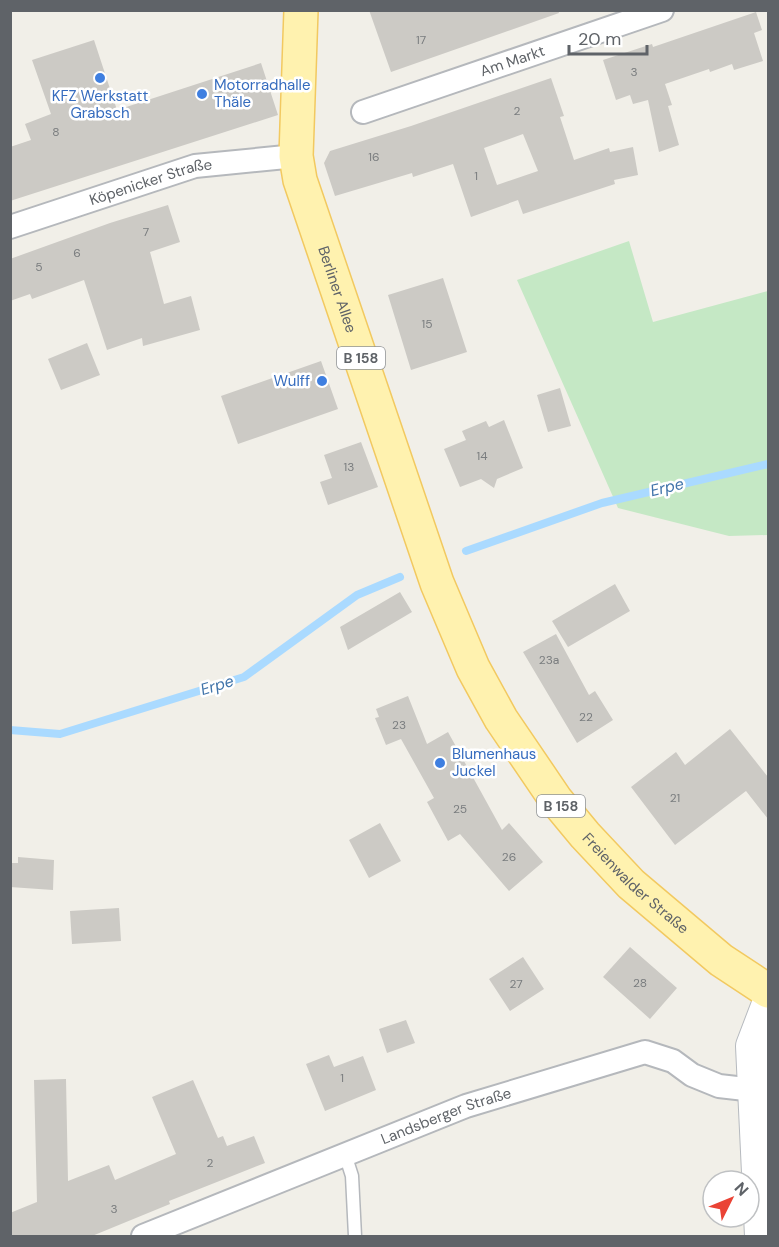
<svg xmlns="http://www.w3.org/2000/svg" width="779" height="1247" font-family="'DM Sans',sans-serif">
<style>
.green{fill:#c5e8c5}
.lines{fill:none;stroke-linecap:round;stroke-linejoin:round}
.stream{stroke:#aadaff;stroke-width:8}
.building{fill:#cccac5;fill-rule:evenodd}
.service-casing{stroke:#b5b8bc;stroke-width:15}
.minor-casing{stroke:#b5b8bc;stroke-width:26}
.secondary-casing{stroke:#b6babf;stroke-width:34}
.primary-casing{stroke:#f2c960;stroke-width:36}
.service{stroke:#fff;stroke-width:12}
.minor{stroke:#fff;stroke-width:22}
.secondary{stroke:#fff;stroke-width:32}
.primary{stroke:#fff2af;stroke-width:33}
.shop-dot{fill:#3f7fe0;stroke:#fff;stroke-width:2}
.labels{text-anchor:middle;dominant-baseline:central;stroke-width:5;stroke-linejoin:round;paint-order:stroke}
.number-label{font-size:12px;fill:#7a7d7f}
.shield{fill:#fff;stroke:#8f9295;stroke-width:1.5}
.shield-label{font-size:14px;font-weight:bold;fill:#5f6368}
.street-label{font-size:15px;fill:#5f6368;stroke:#fff}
.shop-label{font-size:15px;fill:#366cbe;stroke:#fff;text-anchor:start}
.water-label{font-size:16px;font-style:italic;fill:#4174aa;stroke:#fff}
</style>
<rect width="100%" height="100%" fill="#f1efe8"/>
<path class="green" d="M629 241 653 322 768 291V535L729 536 618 508 517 280Z"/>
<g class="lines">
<path class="stream" d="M466 551 602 503 768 464
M10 730 60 734 244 677 357 595 400 577"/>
</g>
<path class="building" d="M369 10H558L559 13 391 72Z
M756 12 762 30 754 33 763 61 734 70 732 64 710 72 709 69 665 84 672 105 668 106 679 145 659 152 648 100 633 104 630 95 616 100 603 60 652 44 653 47Z
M94 40 117 110 261 63 278 115 10 201V147L31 140 25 124 51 114 32 60Z
M551 78 564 116 560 117 574 160 609 148 610 152 633 147 638 175 614 180 615 184 523 214 518 200 471 217 453 164 413 177 412 173 335 196 324 163 330 151 411 126ZM523 134 538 171 497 185 484 148Z
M168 205 180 242 150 252 164 304 191 296 200 330 143 346 142 338 107 350 84 280 32 299 30 294 10 301V259L110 223Z
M443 278 467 352 411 370 388 295Z
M87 343 100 375 61 390 48 359Z
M321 361 338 409 238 444 221 396Z
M560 388 571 426 548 432 537 395Z
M504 420 523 468 497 479 494 488 481 479 460 487 444 449 466 440 462 431 486 421 489 427Z
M361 442 378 487 328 505 320 482 332 478 324 455Z
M615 584 630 611 568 647 552 621Z
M400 592 412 612 348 650 340 627Z
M556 634 589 695 595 691 613 720 577 743 523 652Z
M408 696 427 744 448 732 502 830 509 823 543 862 509 891 460 834 448 841 427 802 434 798 401 739 386 745 375 718 379 717 376 709Z
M730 729 768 777V819L746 791 675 845 631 787 676 752 685 765Z
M380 823 401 861 369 878 349 840Z
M18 857 54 860 53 890 10 887V863H18Z
M119 908 121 941 72 944 70 911Z
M630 947 677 988 650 1019 603 977Z
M523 957 544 989 510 1011 489 979Z
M406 1020 415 1043 387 1053 379 1029Z
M329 1055 334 1067 363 1056 376 1090 325 1111 306 1064Z
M66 1079 68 1181 109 1165 115 1180 176 1154 152 1097 193 1080 218 1138 223 1136 227 1146 254 1136 265 1163 169 1201 170 1204 92 1236H10V1213L37 1202 34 1080Z"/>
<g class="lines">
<defs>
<path id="service" d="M345 1154 352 1176 355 1236"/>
<g id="minor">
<path id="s1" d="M363 112 662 10"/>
<path id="s2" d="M10 227 195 166 296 156"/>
<path id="s3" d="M143 1236 466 1106 645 1052 673 1061 692 1075 719 1086 754 1090"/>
</g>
<path id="secondary" d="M761 1236 752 1046 768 1004"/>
<g id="primary">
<path id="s4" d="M301 10 296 156 300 180 437 583 473 668 501 719 556 800 585 835 631 884 721 960 768 991"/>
</g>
</defs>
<use href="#service" class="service-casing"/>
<use href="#minor" class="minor-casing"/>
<use href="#secondary" class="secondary-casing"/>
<use href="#primary" class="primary-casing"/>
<use href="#service" class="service"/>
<use href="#minor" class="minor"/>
<use href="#secondary" class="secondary"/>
<use href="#primary" class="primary"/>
</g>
<g class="shop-dot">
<circle cx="100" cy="78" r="6"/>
<circle cx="202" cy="94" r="6"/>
<circle cx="322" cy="381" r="6"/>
<circle cx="440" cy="763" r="6"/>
</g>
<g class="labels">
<g class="number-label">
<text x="421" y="40">17</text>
<text x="634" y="72">3</text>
<text x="517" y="111">2</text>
<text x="56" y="132">8</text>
<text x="374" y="157">16</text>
<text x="476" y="176">1</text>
<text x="146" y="232">7</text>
<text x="77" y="253">6</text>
<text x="39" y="267">5</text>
<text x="427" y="324">15</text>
<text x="482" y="456">14</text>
<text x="349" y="467">13</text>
<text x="549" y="660">23a</text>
<text x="586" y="717">22</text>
<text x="399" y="725">23</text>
<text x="675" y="798">21</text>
<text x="460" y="809">25</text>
<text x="509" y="857">26</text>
<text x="640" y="983">28</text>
<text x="516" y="984">27</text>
<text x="342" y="1078">1</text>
<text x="210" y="1163">2</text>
<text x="114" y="1209">3</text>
</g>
<g class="shield">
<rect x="337" y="347" width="48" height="22" rx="4.5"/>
<rect x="537" y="795" width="48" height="22" rx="4.5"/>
</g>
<g class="shield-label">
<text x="361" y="358">B 158</text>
<text x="561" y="806">B 158</text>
</g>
<g class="street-label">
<text stroke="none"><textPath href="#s1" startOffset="158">Am Markt</textPath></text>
<text stroke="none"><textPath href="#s2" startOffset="148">Köpenicker Straße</textPath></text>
<text stroke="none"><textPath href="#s4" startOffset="286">Berliner Allee</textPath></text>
<text stroke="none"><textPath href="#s4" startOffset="960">Freienwalder Straße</textPath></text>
<text stroke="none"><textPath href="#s3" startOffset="326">Landsberger Straße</textPath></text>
</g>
<g class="shop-label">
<text x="214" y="85">Motorradhalle<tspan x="214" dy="17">Thäle</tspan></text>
<text x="100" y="96" text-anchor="middle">KFZ Werkstatt<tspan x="100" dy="17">Grabsch</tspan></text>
<text x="310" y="381" text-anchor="end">Wulff</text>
<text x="452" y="754">Blumenhaus<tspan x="452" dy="17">Juckel</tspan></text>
</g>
<g class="water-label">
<text transform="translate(667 487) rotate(-13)">Erpe</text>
<text transform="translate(217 685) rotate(-17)">Erpe</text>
</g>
</g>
<rect width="779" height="1247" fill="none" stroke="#5f6368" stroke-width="24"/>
<g transform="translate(731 1199) rotate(47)"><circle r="28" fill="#ffffff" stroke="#bfc1c3" stroke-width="1.5"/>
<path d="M0-4.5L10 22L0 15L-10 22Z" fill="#ea4335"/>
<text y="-9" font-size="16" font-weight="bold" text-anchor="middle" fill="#5f6368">N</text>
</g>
<path d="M569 45v9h78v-9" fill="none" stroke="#5f6368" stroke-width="3"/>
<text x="578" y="45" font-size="18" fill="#5f6368" stroke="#ffffff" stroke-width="4.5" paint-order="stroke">20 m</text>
</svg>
